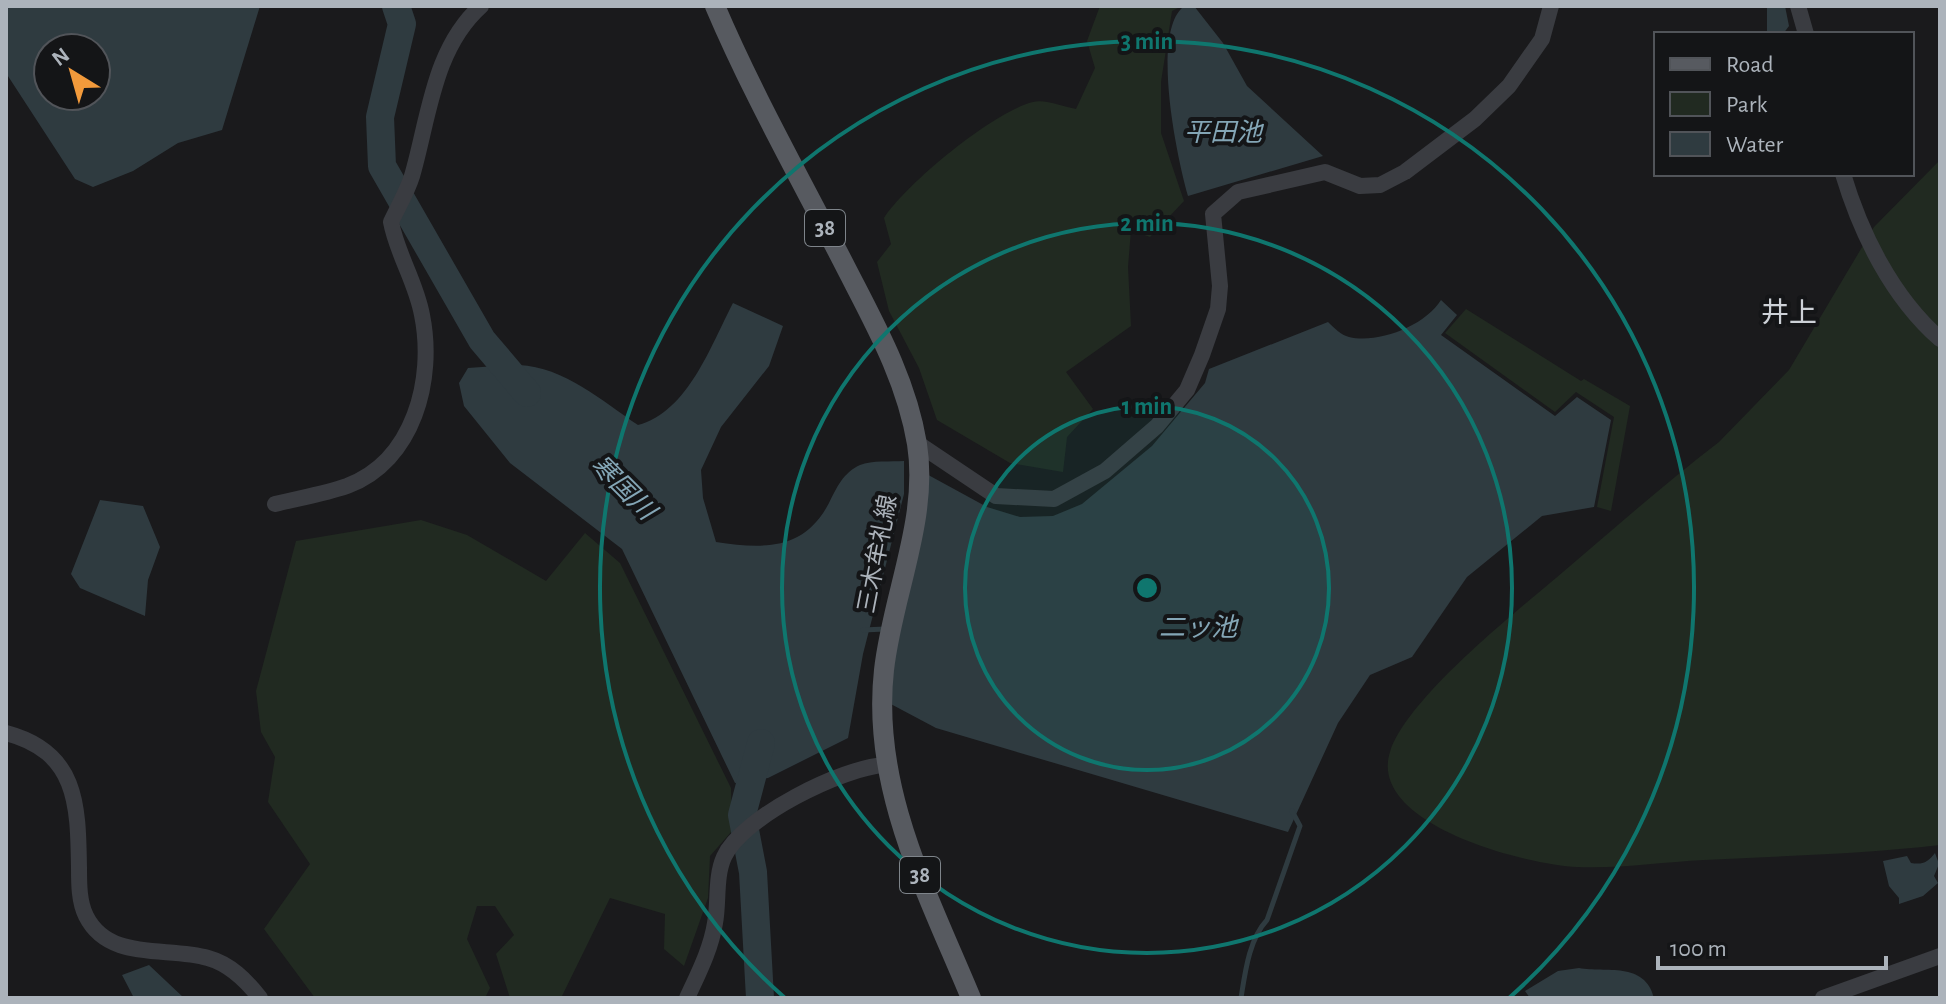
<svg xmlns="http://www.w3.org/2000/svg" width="1946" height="1004" font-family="'Alegreya Sans','Noto Sans JP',sans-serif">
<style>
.green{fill:#212a21}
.water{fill:#2f3b40;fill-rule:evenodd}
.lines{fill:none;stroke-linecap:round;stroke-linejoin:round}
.stream{stroke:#2f3b40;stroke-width:5}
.river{stroke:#2f3b40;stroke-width:28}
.minor{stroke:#3a3c41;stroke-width:16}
.major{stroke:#575a60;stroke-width:20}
.ring{fill:none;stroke:#0f766e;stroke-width:4}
.labels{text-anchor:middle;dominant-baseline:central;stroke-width:8;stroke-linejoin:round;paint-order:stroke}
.shield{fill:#141517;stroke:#7e848a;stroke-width:2}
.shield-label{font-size:22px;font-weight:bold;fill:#acb3bb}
.street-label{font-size:24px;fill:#acb3bb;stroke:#141517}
.water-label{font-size:26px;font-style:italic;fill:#84a6b6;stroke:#141517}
.quarter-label{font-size:28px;fill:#cdd1d7;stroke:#141517}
.centre{fill:#0f766e;stroke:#141517;stroke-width:4}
.ring-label{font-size:24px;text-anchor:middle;font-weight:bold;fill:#0f766e;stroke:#141517;stroke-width:8;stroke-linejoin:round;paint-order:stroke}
</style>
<rect width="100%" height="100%" fill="#1a1a1c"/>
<path class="green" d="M1100 6H1182L1172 11 1161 82V133L1184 201 1150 237 1131 230 1128 267 1131 326 1066 372 1093 409 1067 437 1063 472 1010 463 937 420 919 368 889 311 877 262 891 244 884 218C907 183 993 112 1033 102 1046 99 1063 107 1076 109L1095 68 1087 41Z
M1940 160V845C1862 854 1783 856 1704 860 1662 862 1619 869 1577 867 1528 865 1367 825 1390 752 1407 699 1512 615 1556 578 1610 532 1663 485 1719 442L1789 370 1874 227Z
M1466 309 1581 381 1584 379 1630 406 1611 511 1597 507 1614 417 1576 392 1555 412 1445 333Z
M421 520 467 535 546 581 585 533 620 563 731 788 732 831 710 856 708 898 684 966 664 949 665 914 610 898 562 996 510 998 496 954 514 935 495 906H477L467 939 490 988 485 998H315L264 929 310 864 268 802 275 757 261 732 256 691 296 541Z"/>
<path class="water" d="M6 6H260L222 130 178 143 133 171 93 187 75 179 6 73ZM96 48V96H48V48Z
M1194 6 1223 43 1247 86 1323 156 1188 196C1177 158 1151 34 1183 7Z
M1767 6H1785L1789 26 1783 34H1767Z
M1441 300 1457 315 1441 335 1555 416 1577 397 1611 420 1594 507 1542 516 1467 577 1412 657 1370 675 1338 723 1288 832 936 728 887 702 921 471 987 507 1020 517 1053 516 1082 504 1152 446 1205 383 1209 369 1328 322C1334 328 1341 335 1349 337 1378 344 1425 326 1441 300Z
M733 303 783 326 769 366 721 427 701 470 703 498 716 542C763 549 804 551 829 503 837 487 843 473 860 465 872 460 891 462 904 461V494L863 654 848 738 768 778 735 783 622 549 510 463 464 406 459 383 468 368C485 367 502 365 519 365 564 367 602 401 638 425 688 412 711 345 733 303Z
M100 500 143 506 160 547 148 580 145 616 80 588 71 574Z
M1935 853 1939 864 1934 876 1938 883 1923 896 1899 904V898L1889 886 1883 861 1907 856 1911 863C1923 865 1928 862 1935 853Z
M149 965 184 998H134L122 975Z
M1579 968C1605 973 1645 961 1654 998H1530L1525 991 1558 971Z"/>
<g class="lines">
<path class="stream" d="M863 630 885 629
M1241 998C1245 973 1249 939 1267 920L1300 826 1292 811"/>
<path class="river" d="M396 6 402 24 380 117 382 166 482 340 527 393
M760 998 753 872 742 815 761 743"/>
<path class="minor" d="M1798 6 1806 34
M1843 174C1861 234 1892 297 1940 339
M917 443 996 496 1054 499 1105 471 1157 426 1187 390 1202 355 1218 309 1220 286 1213 214 1238 192 1325 172 1360 186 1380 185 1405 172 1475 119 1509 86 1542 39 1551 6
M275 504C299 498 324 494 347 486 414 461 435 379 422 315 416 282 397 254 391 222 398 207 407 192 412 176 429 118 433 49 481 6
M6 733C78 752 78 805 79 868 79 884 79 902 86 916 109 962 167 946 208 958 230 964 246 980 260 998
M687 998C698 974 711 949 715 923 719 902 715 877 724 857 742 817 843 767 885 765
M1823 998 1940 956"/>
<path class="major" d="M715 6C752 93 799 176 842 260 872 319 906 377 917 444 929 519 892 596 884 670 871 787 927 892 971 998"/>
</g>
<circle cx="1147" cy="588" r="182" fill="#0f766e" fill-opacity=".12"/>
<g class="ring">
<circle cx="1147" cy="588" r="182"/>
<circle cx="1147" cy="588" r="365"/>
<path d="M785 998A547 547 0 1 1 1509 998"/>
</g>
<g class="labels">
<g class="shield">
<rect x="805" y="210" width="40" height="36" rx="6"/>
<rect x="900" y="857" width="40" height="36" rx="6"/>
</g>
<g class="shield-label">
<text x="825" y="228">38</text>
<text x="920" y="875">38</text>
</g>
<g class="street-label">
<text transform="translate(878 554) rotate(-79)">三木牟礼線</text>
</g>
<g class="water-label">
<text x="1223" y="133">平田池</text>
<text transform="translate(623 488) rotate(45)">寒国川</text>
<text x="1198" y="628">二ッ池</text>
</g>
<g class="quarter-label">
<text x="1789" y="314">井上</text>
</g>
</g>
<circle cx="1147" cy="588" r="12" class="centre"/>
<g class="ring-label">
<text x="1147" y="49">3 min</text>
<text x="1147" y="231">2 min</text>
<text x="1147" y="414">1 min</text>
</g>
<rect width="1946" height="1004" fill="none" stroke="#acb3bb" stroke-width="16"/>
<rect x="1654" y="32" width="260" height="144" fill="#141517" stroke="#515459" stroke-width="2"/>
<rect x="1670" y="58" width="40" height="12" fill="#575a60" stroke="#515459" stroke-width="2"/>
<text x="1726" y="72" font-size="24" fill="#acb3bb">Road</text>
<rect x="1670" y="92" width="40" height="24" fill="#212a21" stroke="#515459" stroke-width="2"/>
<text x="1726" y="112" font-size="24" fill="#acb3bb">Park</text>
<rect x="1670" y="132" width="40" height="24" fill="#2f3b40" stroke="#515459" stroke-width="2"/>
<text x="1726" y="152" font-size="24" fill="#acb3bb">Water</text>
<g transform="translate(72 72) rotate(323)"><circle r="38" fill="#141517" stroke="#515459" stroke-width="2"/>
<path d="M0-6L14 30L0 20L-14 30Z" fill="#f29a3b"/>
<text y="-12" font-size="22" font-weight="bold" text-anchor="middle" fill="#acb3bb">N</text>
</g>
<path d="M1658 956v12h228v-12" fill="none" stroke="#acb3bb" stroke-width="4"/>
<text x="1670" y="956" font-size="24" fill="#acb3bb" stroke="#141517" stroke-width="6" paint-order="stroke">100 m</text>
</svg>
